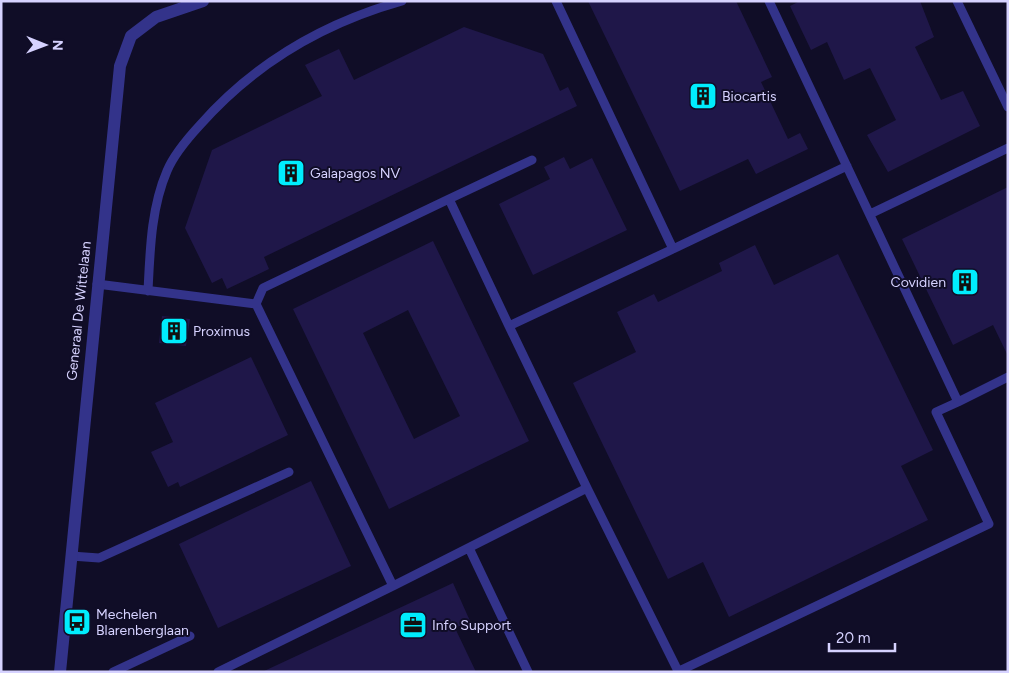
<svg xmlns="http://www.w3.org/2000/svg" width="1009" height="673" font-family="Figtree,sans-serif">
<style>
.building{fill:#1f1749;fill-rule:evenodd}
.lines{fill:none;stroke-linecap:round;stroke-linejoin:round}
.lane{stroke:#33338a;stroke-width:9}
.street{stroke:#33338a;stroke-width:12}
.labels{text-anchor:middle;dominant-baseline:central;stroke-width:4;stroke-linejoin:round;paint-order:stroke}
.poi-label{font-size:14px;fill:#d6d2ff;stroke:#100d27;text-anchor:start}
.street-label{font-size:14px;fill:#d6d2ff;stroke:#100d27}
</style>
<rect width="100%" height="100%" fill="#100d27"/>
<path class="building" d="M588 1H736L772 77 761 82 788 139 800 133 808 149 756 174 748 159 680 191Z
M800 1H920L934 37 915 47 941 100 963 91 980 126 888 172 867 135 896 120 870 68 844 80 827 42 811 50 790 6Z
M464 27 543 54 560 91 568 87 577 106 264 257 269 269 227 289 222 278 212 283 185 228 212 150 322 96 305 65 339 49 354 80Z
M564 157 570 169 592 158 627 230 533 275 499 204 550 179 544 167Z
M1008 187V356L993 325 953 345 902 239Z
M433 241 529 441 389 509 293 309ZM408 310 460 416 414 439 363 333Z
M755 245 774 285 838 254 933 450 901 466 928 520 729 617 703 562 668 579 573 383 636 352 617 312 654 294 658 302 722 271 719 263Z
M162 316 190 319 186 346 159 343Z
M251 357 288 435 180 487 178 482 168 487 151 452 173 442 155 403Z
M311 481 351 566 218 628 179 544Z
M453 583 470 621 455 628 476 672H262Z"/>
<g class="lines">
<path class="lane" d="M556 1 673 249 847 166
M957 1 1008 107
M449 199 532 160
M870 214 1008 148
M97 284 256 304 393 586 587 488 509 326
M148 291C150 251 151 208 167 171 174 154 188 138 200 125 254 64 324 23 402 1
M256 304 263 288 449 199 509 326 673 249
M958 402 1008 377
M587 488 678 671
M469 548 528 672
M71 556 99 558 289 472
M113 672 190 636
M218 672 393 586
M677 672 989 524 936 412 958 402 769 1"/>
<path class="street" d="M60 672 120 66 131 36 156 17 203 1"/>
</g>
<defs>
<symbol id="building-square" viewBox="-11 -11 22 22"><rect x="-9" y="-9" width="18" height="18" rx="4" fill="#00edfd" stroke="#100d27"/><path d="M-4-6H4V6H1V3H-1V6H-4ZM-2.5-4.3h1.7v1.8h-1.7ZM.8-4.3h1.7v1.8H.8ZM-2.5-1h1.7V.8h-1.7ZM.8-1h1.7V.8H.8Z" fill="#111"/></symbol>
<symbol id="bus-square" viewBox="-11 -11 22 22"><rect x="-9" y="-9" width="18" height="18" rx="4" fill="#00edfd" stroke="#100d27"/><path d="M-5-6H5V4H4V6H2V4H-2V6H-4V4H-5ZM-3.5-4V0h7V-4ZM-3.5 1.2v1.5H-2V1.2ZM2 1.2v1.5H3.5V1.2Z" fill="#111"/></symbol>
<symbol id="office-square" viewBox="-11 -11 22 22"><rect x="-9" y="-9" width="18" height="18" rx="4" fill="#00edfd" stroke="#100d27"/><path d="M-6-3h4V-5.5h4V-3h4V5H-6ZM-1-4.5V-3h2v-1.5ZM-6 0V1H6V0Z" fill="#111"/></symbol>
</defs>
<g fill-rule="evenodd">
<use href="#building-square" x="687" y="80" width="32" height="32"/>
<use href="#building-square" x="275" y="157" width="32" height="32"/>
<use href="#building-square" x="949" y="266" width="32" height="32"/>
<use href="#building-square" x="158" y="315" width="32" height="32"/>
<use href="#bus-square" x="61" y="606" width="32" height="32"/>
<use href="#office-square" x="397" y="609" width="32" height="32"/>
</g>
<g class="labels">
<g class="poi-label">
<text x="722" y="96">Biocartis</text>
<text x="310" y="173">Galapagos NV</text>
<text x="946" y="282" text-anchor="end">Covidien</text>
<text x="193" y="331">Proximus</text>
<text x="96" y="614">Mechelen<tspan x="96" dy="16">Blarenberglaan</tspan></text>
<text x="432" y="625">Info Support</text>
</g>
<g class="street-label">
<text transform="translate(79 311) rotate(-84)">Generaal De Wittelaan</text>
</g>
</g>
<rect width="1009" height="673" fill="none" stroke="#d6d2ff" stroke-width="5"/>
<g transform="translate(45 45) rotate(91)" stroke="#100d27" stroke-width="4" paint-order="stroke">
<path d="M0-4L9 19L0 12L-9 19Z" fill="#d6d2ff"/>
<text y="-8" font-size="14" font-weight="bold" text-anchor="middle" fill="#d6d2ff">N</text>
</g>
<path d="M829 643v8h66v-8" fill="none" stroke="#d6d2ff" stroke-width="2.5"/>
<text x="836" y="643" font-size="15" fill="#d6d2ff" stroke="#100d27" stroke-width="4" paint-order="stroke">20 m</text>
</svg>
